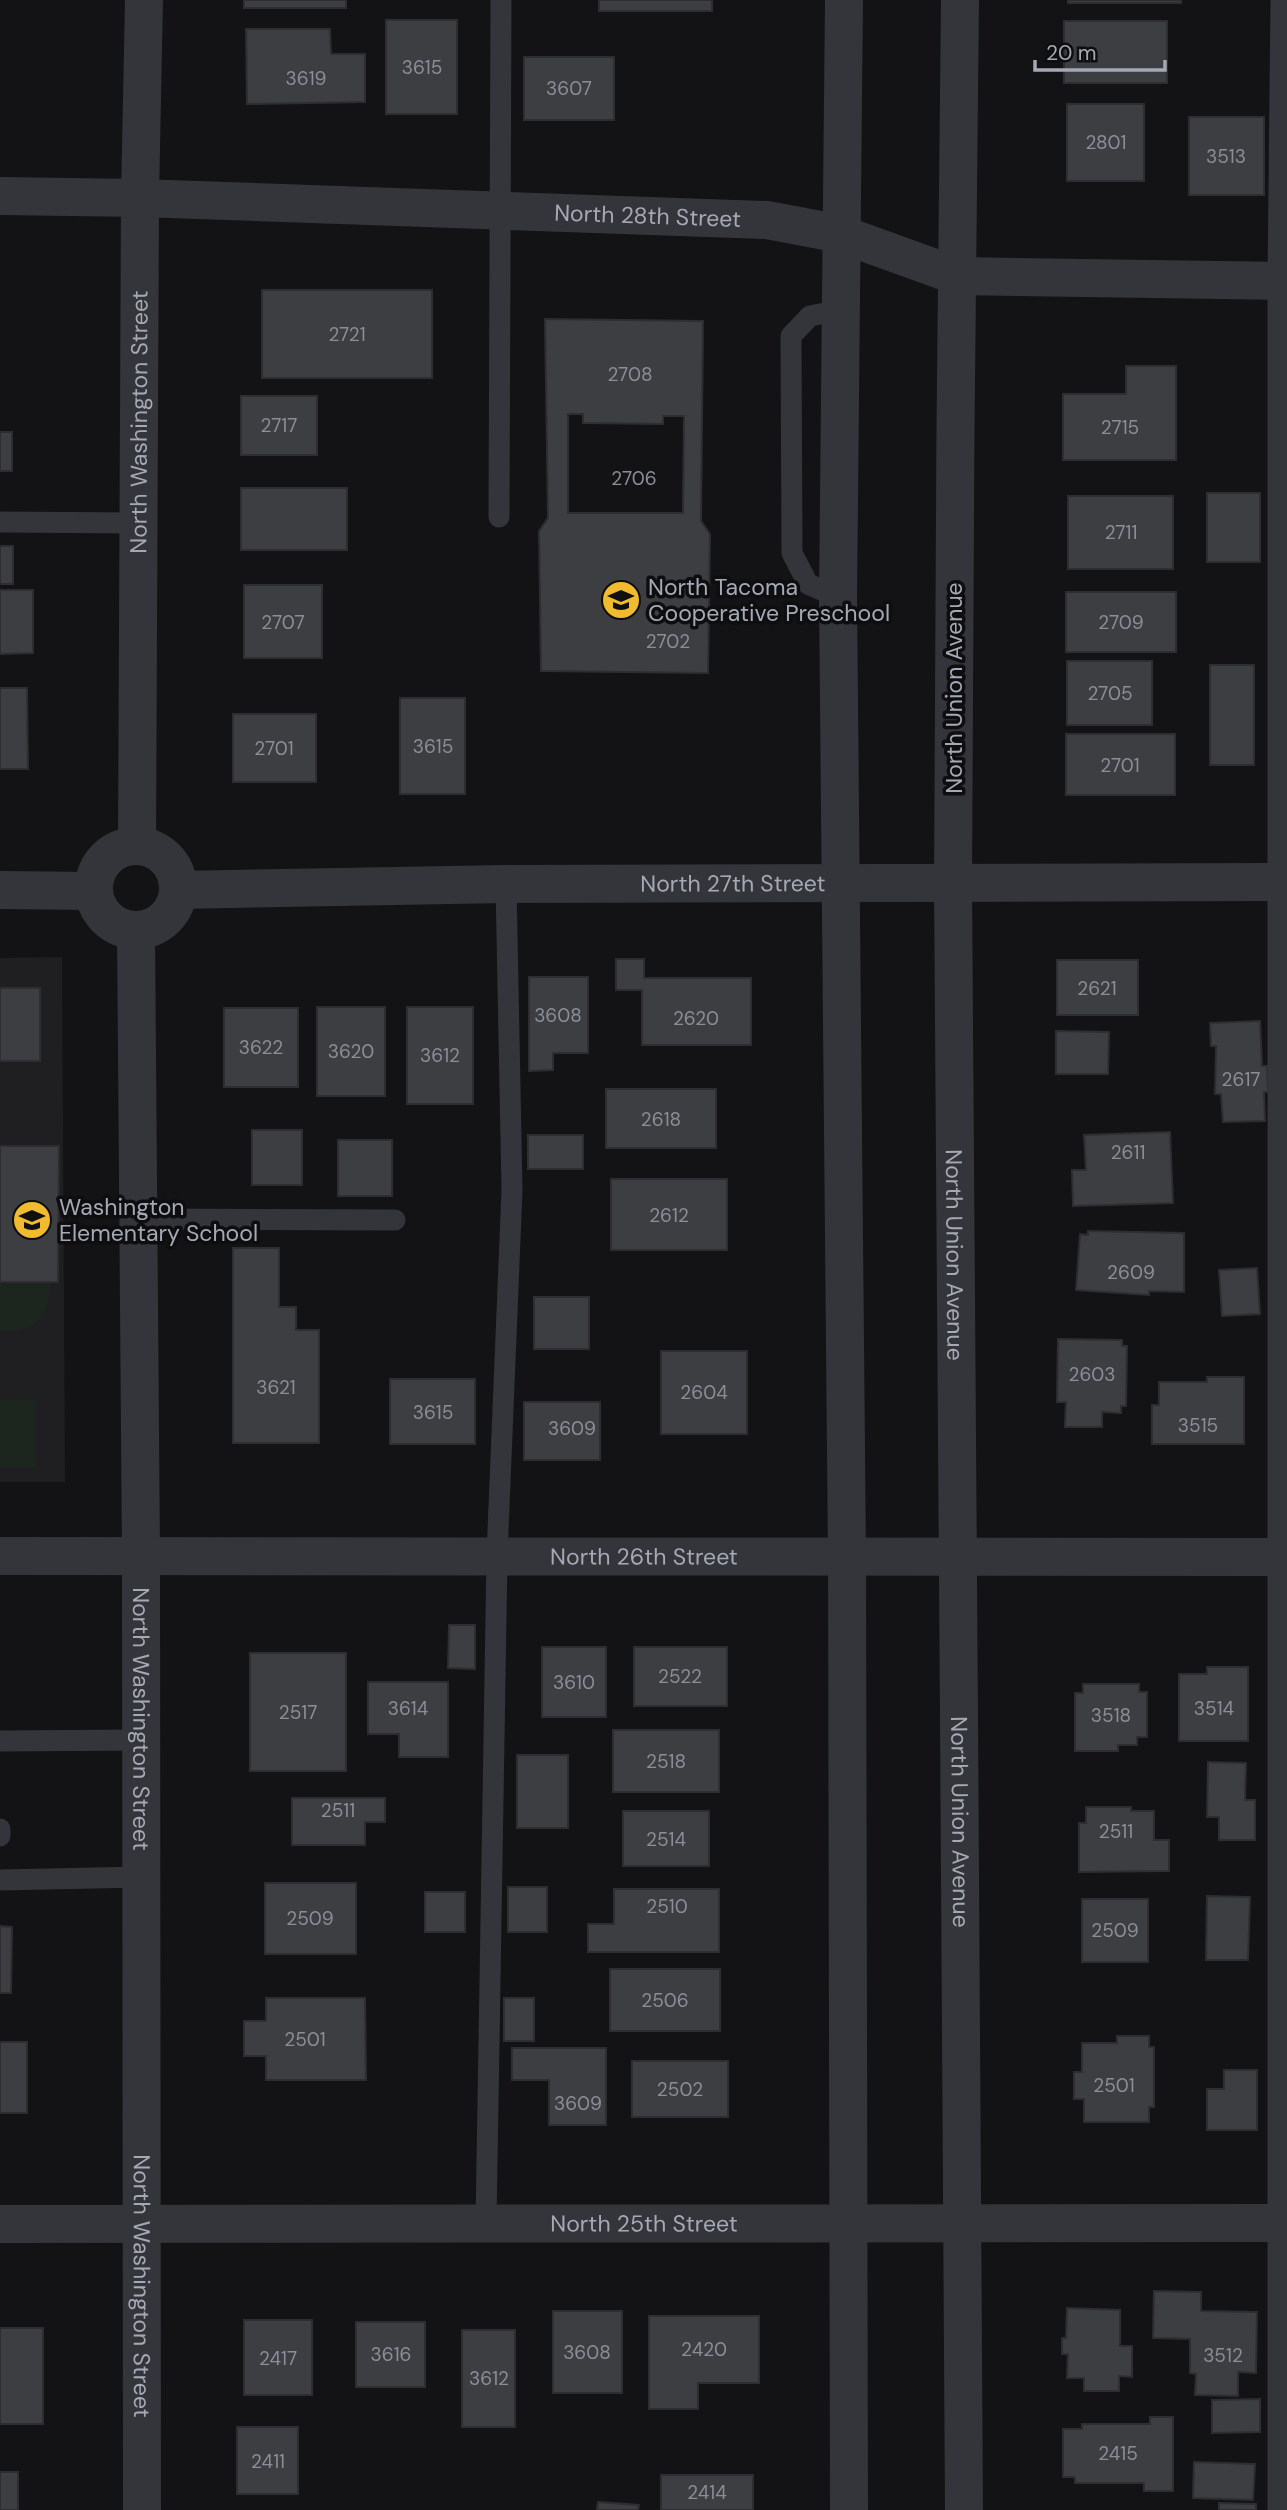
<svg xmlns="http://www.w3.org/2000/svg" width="1287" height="2510" font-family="'DM Sans',sans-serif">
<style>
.built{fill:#1f1f22}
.green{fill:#1d251f}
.building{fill:#3d3e42;stroke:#2e2d31;stroke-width:2;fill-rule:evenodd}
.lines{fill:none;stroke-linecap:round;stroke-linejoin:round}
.service{stroke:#34353a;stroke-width:21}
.minor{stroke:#34353a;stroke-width:38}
.tertiary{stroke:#34353a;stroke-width:38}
.labels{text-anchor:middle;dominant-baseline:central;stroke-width:7;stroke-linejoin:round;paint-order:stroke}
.number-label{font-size:19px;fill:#8b8e98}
.street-label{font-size:23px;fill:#a5a9b5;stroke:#0e0e10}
.poi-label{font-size:23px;fill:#a5a9b5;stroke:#0e0e10;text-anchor:start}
</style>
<rect width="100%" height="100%" fill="#131315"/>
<path class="built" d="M62 957 65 1482H0V958Z"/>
<path class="green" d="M51 1282C48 1315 38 1336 0 1330V1283Z
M36 1399V1467H0V1400Z"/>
<path class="building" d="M244 0H346V8H244Z
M599 0H712V11H599Z
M1068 0H1181V3H1068Z
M386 20H457V114H386Z
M1064 21H1167V83H1064Z
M246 29H330L331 54H365V102L247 104Z
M524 57H614V120H524Z
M1067 104H1144V181H1067Z
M1189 117H1264V195H1189Z
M262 290H432V378H262Z
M545 319 703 321 701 521 710 534 708 673 541 671 539 531 548 518ZM568 414H583V423L663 424V416H684L683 513H568Z
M1126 366H1176V460H1063V394H1126Z
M241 396H317V455H241Z
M0 432H12V471H0Z
M241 488H347V550H241Z
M1207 493H1260V562H1207Z
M1068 496H1173V569H1068Z
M0 546H13V584H0Z
M244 585H322V658H244Z
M0 590H33V653L0 654Z
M1066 592H1176V652H1066Z
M1067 661H1152V725H1067Z
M1210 665H1254V765H1210Z
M0 688H27L28 769H0Z
M400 698H465V794H400Z
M233 714H316V782H233Z
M1066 734H1175V795H1066Z
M616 959H644V978H751V1045H642V990H616Z
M1057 960H1138V1015H1057Z
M529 977H588V1053H553V1070L529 1071Z
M0 988H40V1061H0Z
M317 1007H385V1096H317Z
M407 1007H473V1104H407Z
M224 1008H298V1087H224Z
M1260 1021 1262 1066H1267L1268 1092H1264L1265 1121 1223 1122 1221 1094H1215L1216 1046H1211L1210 1023Z
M1056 1031 1109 1032 1108 1074H1056Z
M606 1089H716V1148H606Z
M252 1130H302V1185H252Z
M1170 1132 1173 1203 1073 1206 1072 1170H1086L1084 1135Z
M528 1135H583V1169H528Z
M338 1140H392V1196H338Z
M0 1146H59L58 1282H0Z
M611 1179H727V1250H611Z
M1088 1231 1184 1233V1292L1149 1291V1295L1076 1290 1080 1234 1088 1235Z
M233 1248H279V1307H296V1330H319V1443H233Z
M1257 1268 1260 1314 1222 1316 1219 1270Z
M534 1297H589V1349H534Z
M1058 1339 1122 1340V1346H1127L1126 1406H1121V1413L1102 1412V1427H1065L1066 1402H1057Z
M661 1351H747V1434H661Z
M1207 1377H1244V1444H1152V1405H1159V1382H1207Z
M390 1379H475V1444H390Z
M524 1402H600V1460H524Z
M449 1625H475V1669L448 1668Z
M542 1647H606V1717H542Z
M634 1647H727V1706H634Z
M250 1653H346V1771H250Z
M1207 1667H1248V1741H1179V1674H1207Z
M368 1682H448V1757H399V1734H368Z
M1083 1684H1139V1692H1147V1737H1137V1745H1118V1751H1075V1693H1083Z
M613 1730H719V1792H613Z
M517 1755H568V1828H517Z
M1208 1762 1246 1763 1245 1800H1255V1840H1219V1817H1207Z
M292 1798H385V1822H365V1845H292Z
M1086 1807H1131V1811H1154V1840H1169V1871L1079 1872V1823H1086Z
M623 1811H709V1866H623Z
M265 1883H356V1954H265Z
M508 1887H547V1932H508Z
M614 1889H719V1952H588V1924H614Z
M425 1892H465V1932H425Z
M1207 1896 1250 1897 1248 1960H1206Z
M1082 1899H1148V1962H1082Z
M0 1926 12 1927 11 1993H0Z
M610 1969H720V2031H610Z
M266 1998H365L366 2080H266V2056H244V2021H266Z
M504 1998H534V2041H504Z
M1117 2036H1149V2047H1154V2107H1149V2122H1084V2099H1074V2072H1082V2043H1117Z
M0 2042H27V2113H0Z
M512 2048H606V2125H549V2080H512Z
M632 2061H728V2117H632Z
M1224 2070H1257V2130H1207V2089H1224Z
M1154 2291 1201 2292V2311L1257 2312 1256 2373 1238 2372V2396L1195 2395 1196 2374 1190 2373V2339L1153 2338Z
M1067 2308 1120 2310V2346H1132V2377L1119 2376V2391H1084V2378H1067L1068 2354H1062V2338H1066Z
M553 2311H622V2393H553Z
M649 2316H759V2383H698V2409H649Z
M244 2320H312V2395H244Z
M356 2322H425V2387H356Z
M0 2328H43V2424H0Z
M462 2330H515V2427H462Z
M1260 2399V2432L1212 2433V2400Z
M1150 2417H1173V2491H1144V2483H1075V2477H1063V2429H1082V2424H1150Z
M237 2427H298V2494H237Z
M1194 2462 1255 2464 1253 2500 1193 2498Z
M0 2472H18V2510H0Z
M661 2475H753V2510H661Z
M598 2502 639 2505 638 2510H597Z
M1219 2503 1256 2504V2510H1219Z"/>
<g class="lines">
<path class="service" d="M499 517 501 0
M0 522 138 523
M838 597 808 584 792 553 791 336 810 316 840 310
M139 1219 395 1220
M0 1741 142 1740
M0 1829V1836
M0 1880 142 1877
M486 2224 497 1556 512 1190 506 884
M1278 2510V280L1281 0"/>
<g class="minor">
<path id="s1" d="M0 196 140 198 767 220 841 234 957 276 1287 281"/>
<path id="s2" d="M137 846 140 198 144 0"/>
<circle cx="136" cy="888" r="42"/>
<path d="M0 890 94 891"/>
<path id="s3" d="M178 890 506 884 1287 882"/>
<path id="s4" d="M136 930 141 1556 142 2510"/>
<path id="s5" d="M0 2224 1287 2223"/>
</g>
<g class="tertiary">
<path d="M844 0 838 597 847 1556 849 2510"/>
<path id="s6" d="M960 0C957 294 953 589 953 883 953 1425 965 1968 964 2510"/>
<path id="s7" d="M0 1556 1287 1557"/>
</g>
</g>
<defs>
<symbol id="school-disc" viewBox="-11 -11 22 22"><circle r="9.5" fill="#f1bb2f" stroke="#0e0e10"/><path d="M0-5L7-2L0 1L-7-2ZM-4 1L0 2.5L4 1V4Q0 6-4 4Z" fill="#111"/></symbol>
</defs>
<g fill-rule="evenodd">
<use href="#school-disc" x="599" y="578" width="44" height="44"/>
<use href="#school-disc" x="10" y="1198" width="44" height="44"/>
</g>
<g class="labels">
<g class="number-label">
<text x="422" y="67">3615</text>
<text x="306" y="78">3619</text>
<text x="569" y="88">3607</text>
<text x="1106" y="142">2801</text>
<text x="1226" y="156">3513</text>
<text x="347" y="334">2721</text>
<text x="630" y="374">2708</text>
<text x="279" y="425">2717</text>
<text x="1120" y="427">2715</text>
<text x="634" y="478">2706</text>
<text x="1121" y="532">2711</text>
<text x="283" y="622">2707</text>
<text x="1121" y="622">2709</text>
<text x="668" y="641">2702</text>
<text x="1110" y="693">2705</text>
<text x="433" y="746">3615</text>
<text x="274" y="748">2701</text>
<text x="1120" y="765">2701</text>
<text x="1097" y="988">2621</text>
<text x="558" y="1015">3608</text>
<text x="696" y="1018">2620</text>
<text x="261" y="1047">3622</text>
<text x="351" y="1051">3620</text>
<text x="440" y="1055">3612</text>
<text x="1241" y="1079">2617</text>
<text x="661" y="1119">2618</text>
<text x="1128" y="1152">2611</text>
<text x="669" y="1215">2612</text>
<text x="1131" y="1272">2609</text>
<text x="1092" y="1374">2603</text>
<text x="276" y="1387">3621</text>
<text x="704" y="1392">2604</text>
<text x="433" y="1412">3615</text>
<text x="1198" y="1425">3515</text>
<text x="572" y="1428">3609</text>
<text x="680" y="1676">2522</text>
<text x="574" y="1682">3610</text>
<text x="408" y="1708">3614</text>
<text x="1214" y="1708">3514</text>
<text x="298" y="1712">2517</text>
<text x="1111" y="1715">3518</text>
<text x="666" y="1761">2518</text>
<text x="338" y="1810">2511</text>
<text x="1116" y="1831">2511</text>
<text x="666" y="1839">2514</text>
<text x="667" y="1906">2510</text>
<text x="310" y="1918">2509</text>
<text x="1115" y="1930">2509</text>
<text x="665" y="2000">2506</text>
<text x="305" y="2039">2501</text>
<text x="1114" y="2085">2501</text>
<text x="680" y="2089">2502</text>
<text x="578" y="2103">3609</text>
<text x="704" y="2349">2420</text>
<text x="587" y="2352">3608</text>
<text x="391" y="2354">3616</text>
<text x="1223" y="2355">3512</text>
<text x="278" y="2358">2417</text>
<text x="489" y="2378">3612</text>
<text x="1118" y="2453">2415</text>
<text x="268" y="2461">2411</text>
<text x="707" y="2492">2414</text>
</g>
<g class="street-label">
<text stroke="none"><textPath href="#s1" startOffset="648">North 28th Street</textPath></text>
<text stroke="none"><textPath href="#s2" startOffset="424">North Washington Street</textPath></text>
<text transform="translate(954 688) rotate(-90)">North Union Avenue</text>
<text stroke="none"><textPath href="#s3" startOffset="555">North 27th Street</textPath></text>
<text stroke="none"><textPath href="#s6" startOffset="1255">North Union Avenue</textPath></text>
<text stroke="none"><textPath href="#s7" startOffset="644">North 26th Street</textPath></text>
<text stroke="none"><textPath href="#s4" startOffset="789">North Washington Street</textPath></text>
<text stroke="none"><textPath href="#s6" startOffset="1822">North Union Avenue</textPath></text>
<text stroke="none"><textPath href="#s5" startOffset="644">North 25th Street</textPath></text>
<text stroke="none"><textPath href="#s4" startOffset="1356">North Washington Street</textPath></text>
</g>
<g class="poi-label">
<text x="648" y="587">North Tacoma<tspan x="648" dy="26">Cooperative Preschool</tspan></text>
<text x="59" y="1207">Washington<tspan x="59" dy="26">Elementary School</tspan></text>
</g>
</g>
<path d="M1035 60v10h130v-10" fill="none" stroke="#a5a9b5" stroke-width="3.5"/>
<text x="1046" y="60" font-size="21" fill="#a5a9b5" stroke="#0e0e10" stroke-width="5" paint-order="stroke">20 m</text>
</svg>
